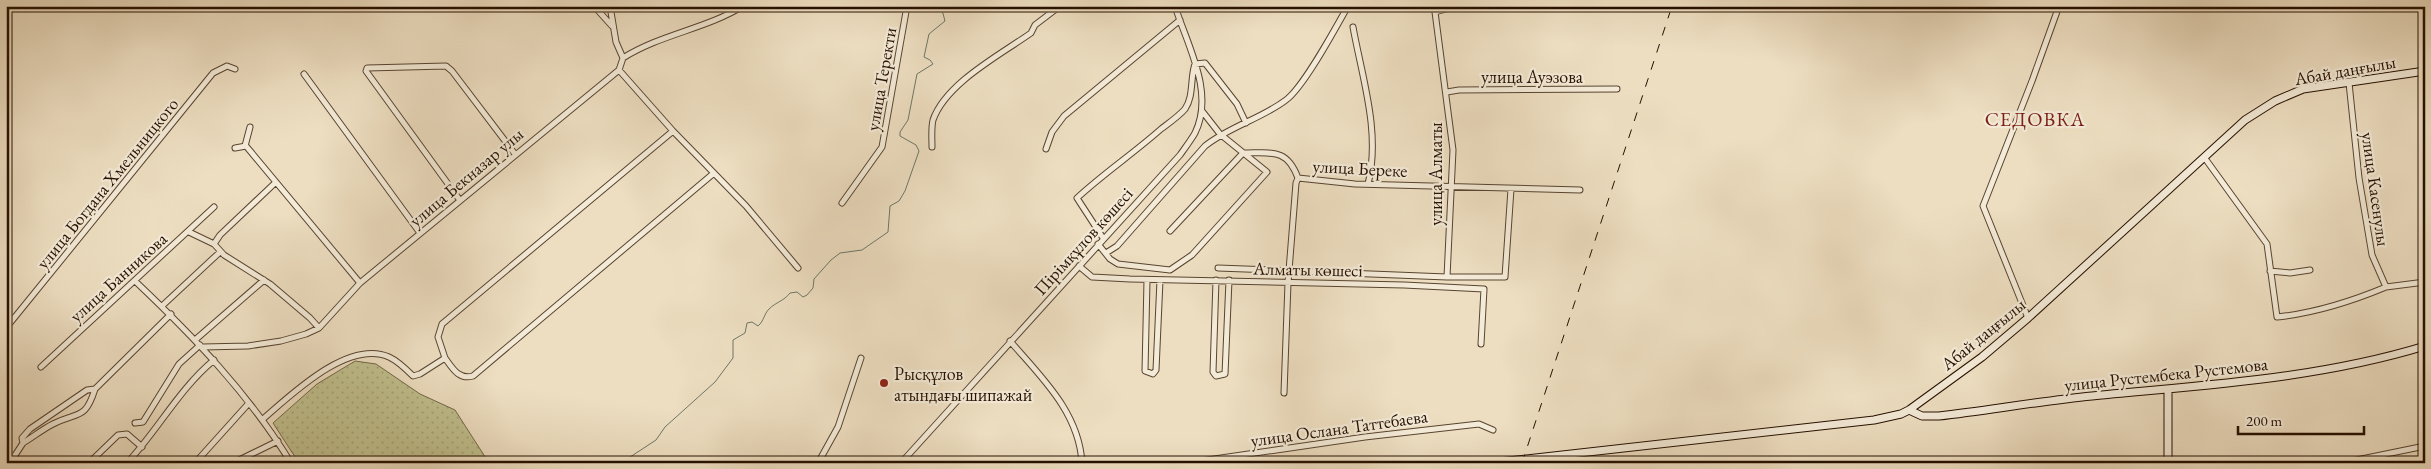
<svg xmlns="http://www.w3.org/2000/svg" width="2431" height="469" font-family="'EB Garamond',serif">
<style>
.grass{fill:url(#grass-dots);stroke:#736846}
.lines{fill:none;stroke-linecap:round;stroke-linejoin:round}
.stream{stroke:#6c7768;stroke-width:1}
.street-casing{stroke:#584430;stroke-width:7}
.secondary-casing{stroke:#261000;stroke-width:9}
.street{stroke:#f3ead7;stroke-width:5}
.secondary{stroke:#f3ead7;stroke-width:7}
.rail{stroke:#261000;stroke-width:1;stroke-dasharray:9 9;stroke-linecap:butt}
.poi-dot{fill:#8f2418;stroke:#f3ead7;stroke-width:2}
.labels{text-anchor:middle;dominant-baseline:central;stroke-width:4.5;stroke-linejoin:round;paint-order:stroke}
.street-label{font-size:18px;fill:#261000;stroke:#f3ead7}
.poi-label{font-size:18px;fill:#261000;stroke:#f3ead7;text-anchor:start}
.quarter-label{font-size:20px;letter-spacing:1px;fill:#7a1f14;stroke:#f3ead7}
</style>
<defs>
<pattern id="grass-dots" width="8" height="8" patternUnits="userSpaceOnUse" patternTransform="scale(1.25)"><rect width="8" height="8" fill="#c0bf8d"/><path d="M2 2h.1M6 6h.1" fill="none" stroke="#a5a378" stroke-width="1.8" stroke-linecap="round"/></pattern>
</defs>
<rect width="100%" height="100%" fill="#eddec1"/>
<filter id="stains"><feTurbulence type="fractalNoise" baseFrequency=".004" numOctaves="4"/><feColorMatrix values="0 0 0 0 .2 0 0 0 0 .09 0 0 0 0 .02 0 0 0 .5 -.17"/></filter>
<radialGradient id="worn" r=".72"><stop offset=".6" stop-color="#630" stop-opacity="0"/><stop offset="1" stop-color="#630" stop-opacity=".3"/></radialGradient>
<path class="grass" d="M355 361 376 364 420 394 455 410 489 463H299L273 423 317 384Z"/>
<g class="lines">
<path class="stream" d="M621 463 656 440 665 427 715 382 733 358V340L745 333 747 323 752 322 758 326C764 321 764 314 769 309 776 302 784 301 790 293L797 292 803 297 807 295 813 288 814 279 831 260 840 253 862 250 888 232 890 206 899 201 905 191 919 151 916 145 900 136V132L908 120 917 74 933 64 930 60 924 57 929 34 945 21 941 6"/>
<defs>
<path id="street" d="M594 6 612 26
M610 6 616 42 623 58
M1353 27C1362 77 1381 133 1368 184
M619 70 673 131 746 206 798 268
M304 74 420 233
M2349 83 2359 178 2372 255 2386 287 2425 282
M1447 92 1459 90 1617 89
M245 146 250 127
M932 147C932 139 931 128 933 120 946 83 1000 55 1031 33L1035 25 1060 6
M235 148 246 146 360 283
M1046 149 1052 132 1064 116 1180 20
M2204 157 2267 244 2277 317C2316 313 2350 302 2386 287
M1298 178 1355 184 1580 190
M459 199 366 71 367 68 446 66 452 71 515 154
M842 203 882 147 907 6
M1170 231 1243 153C1272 153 1287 148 1298 178
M189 232 214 244 224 255 270 284 310 318 319 328
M1103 238 1077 198C1104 173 1134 153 1161 129 1169 123 1179 116 1185 109 1194 96 1190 78 1195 64L1205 63 1237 104 1246 123
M214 244 220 235 276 182
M1098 244 1110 259 1118 264 1170 270 1192 255 1267 172 1220 134 1202 111
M1106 253 1117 246 1205 146C1230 126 1261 119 1286 100 1304 87 1336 27 1348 6
M1079 266 1092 277 1130 279 1404 285 1484 289 1481 344
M1218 268 1447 277H1505L1511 189
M2270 271 2290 273 2310 270
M1447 277 1453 150 1435 12 1453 7 1467 6
M1147 280 1145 371 1153 374 1156 370 1160 280
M1216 280 1213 372 1216 376 1225 374 1229 280
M135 281C193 336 249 394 291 463
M162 306 220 252
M2028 318 1983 206 2032 81 2059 6
M6 328 213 73 227 66 235 69
M195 340 264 280
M1010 341C1041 377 1079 412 1082 463
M203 347 248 346 281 341 306 334 319 328 360 283 619 70 623 58C661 34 706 29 743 6
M445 358 438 337 442 324 673 131
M41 367 214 207
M1284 393 1288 283 1296 183 1298 178
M263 419C291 395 348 339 389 357 398 361 406 369 413 376L420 374 445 358C453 369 459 380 473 376L714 173
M135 423 143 422 179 364 200 345
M23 443C33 437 43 429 53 424 78 411 85 421 95 389
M10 463 23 443 22 438 30 429 87 390 95 389 171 314
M89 463 118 435 127 434 142 447
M127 463C158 430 179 389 214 360
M195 463 249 403
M233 463 278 441
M818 463 838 427 861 358
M901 463 1180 155C1185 148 1191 140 1195 133 1215 92 1187 45 1175 6
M1187 463 1365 437 1479 424 1493 430
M2342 463 2425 446"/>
<path id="secondary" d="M1909 410 1922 416H1939C1990 410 2041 401 2092 396 2204 385 2317 379 2425 346
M1490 463 1874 420 1901 414 1909 410 1982 357 2028 318 2245 120 2275 101 2303 89 2425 71
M2168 463V389"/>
</defs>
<use href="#street" class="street-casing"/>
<use href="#secondary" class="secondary-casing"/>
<use href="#street" class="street"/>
<use href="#secondary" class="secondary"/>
<path class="rail" d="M1522 463 1672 6"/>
</g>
<circle class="poi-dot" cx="884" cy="383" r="5"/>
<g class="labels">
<g class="street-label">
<text transform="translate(2345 70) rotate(-10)">Абай даңғылы</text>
<text x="1532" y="76">улица Ауэзова</text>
<text transform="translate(881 79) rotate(-80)">улица Теректи</text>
<text transform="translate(1360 168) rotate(3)">улица Береке</text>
<text transform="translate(1435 174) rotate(-90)">улица Алматы</text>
<text transform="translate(466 177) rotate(-40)">улица Бекназар улы</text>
<text transform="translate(107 183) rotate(-51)">улица Богдана Хмельницкого</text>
<text transform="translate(2376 189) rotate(82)">улица Касенулы</text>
<text transform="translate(1083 241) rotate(-48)">Пірімқұлов көшесі</text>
<text transform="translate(1308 269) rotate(1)">Алматы көшесі</text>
<text transform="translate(118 277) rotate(-42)">улица Банникова</text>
<text transform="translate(1983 334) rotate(-39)">Абай даңғылы</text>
<text transform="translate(2166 374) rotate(-6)">улица Рустембека Рустемова</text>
<text transform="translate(1339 428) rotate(-8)">улица Ослана Таттебаева</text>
</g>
<g class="poi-label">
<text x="894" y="373">Рысқұлов<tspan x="894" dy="21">атындағы шипажай</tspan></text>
</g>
<g class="quarter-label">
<text x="2035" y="119">СЕДОВКА</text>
</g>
</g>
<rect width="2431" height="469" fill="none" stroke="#eddec1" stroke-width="25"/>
<rect x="8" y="8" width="2416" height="454" fill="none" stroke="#261000" stroke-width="2.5"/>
<rect x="12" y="12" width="2406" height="444" fill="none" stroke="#261000"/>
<path d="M2238 426v8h126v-8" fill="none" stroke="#261000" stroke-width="2.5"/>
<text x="2246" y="426" font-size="15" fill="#261000" stroke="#f3ead7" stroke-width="4" paint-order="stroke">200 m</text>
<rect width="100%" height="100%" filter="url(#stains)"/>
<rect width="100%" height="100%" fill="url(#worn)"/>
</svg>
